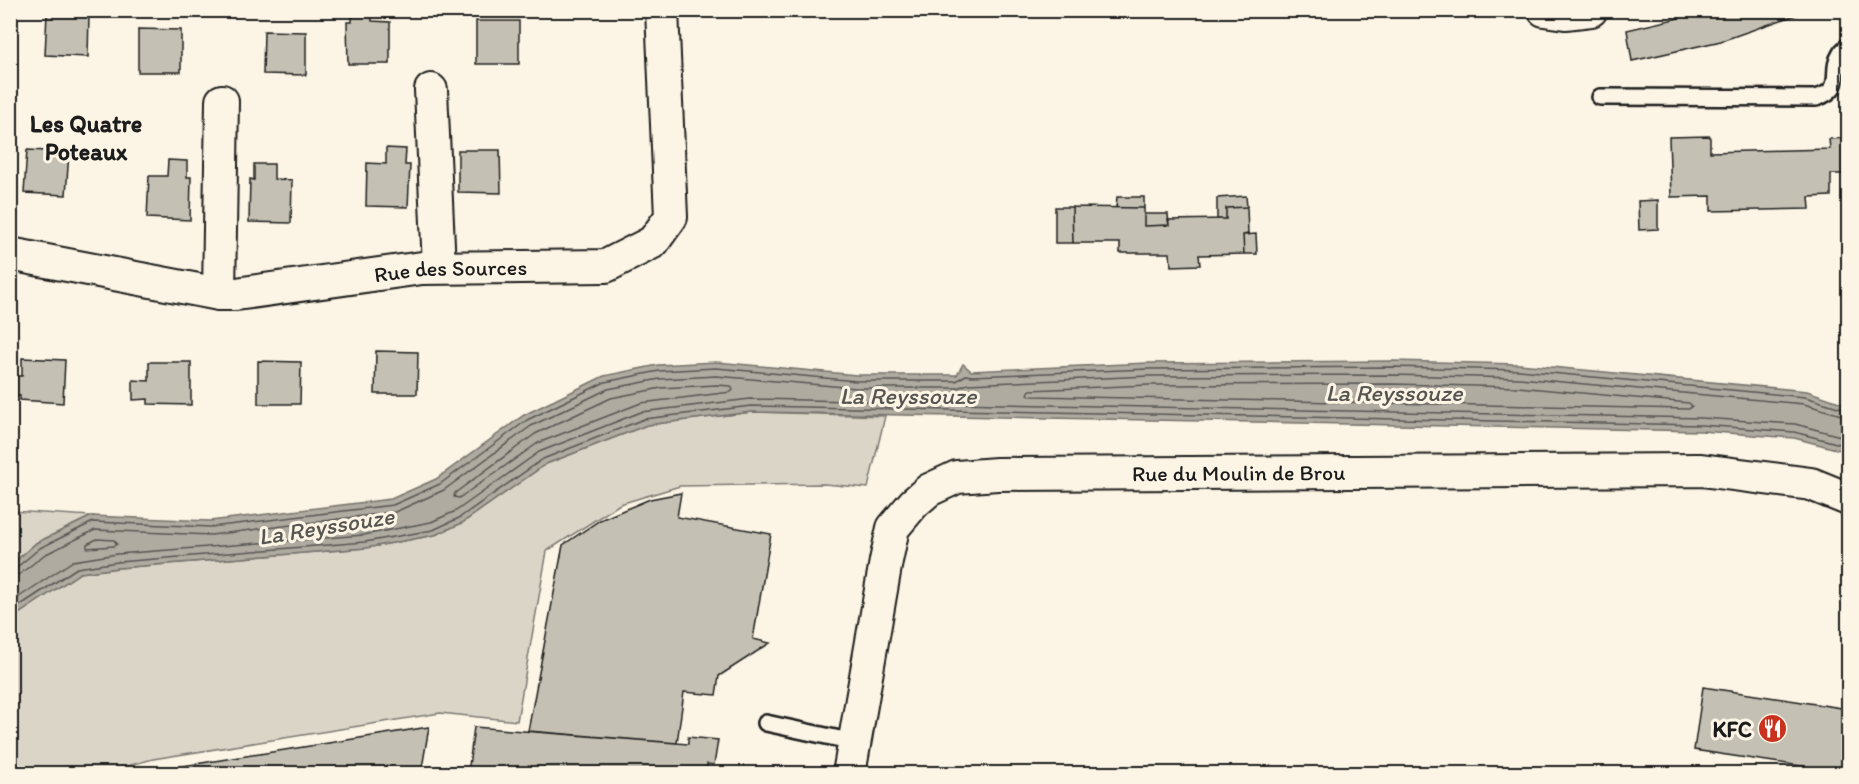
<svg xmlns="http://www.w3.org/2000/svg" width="1859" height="784" font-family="Itim,sans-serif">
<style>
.green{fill:#dbd5c8;stroke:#7c7872;stroke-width:1.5}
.water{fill:#b0aba1;stroke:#75726c;stroke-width:1.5}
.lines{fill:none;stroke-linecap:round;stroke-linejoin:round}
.shore{stroke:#575551;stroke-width:1.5}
.building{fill:#c4c0b3;stroke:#1c1c1c;stroke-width:1.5}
.lane-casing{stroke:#1c1c1c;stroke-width:20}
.street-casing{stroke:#1c1c1c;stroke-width:36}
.lane{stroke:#fcf5e5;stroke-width:15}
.street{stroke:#fcf5e5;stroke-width:32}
.labels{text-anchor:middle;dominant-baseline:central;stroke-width:6;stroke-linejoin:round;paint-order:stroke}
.street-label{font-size:22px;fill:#1c1c1c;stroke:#fcf5e5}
.poi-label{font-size:22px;font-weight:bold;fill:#1c1c1c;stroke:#fcf5e5;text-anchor:end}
.neighbourhood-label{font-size:24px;font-weight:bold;fill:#1c1c1c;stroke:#fcf5e5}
.water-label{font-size:24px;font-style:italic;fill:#575551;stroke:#fcf5e5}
</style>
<rect width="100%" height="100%" fill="#fcf5e5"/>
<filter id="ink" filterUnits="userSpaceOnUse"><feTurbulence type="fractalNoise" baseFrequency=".0167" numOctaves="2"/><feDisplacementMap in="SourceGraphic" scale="12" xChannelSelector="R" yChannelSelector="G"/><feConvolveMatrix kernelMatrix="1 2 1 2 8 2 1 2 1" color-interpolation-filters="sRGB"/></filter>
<g filter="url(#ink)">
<path class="green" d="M752 412 885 416 868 488 824 484 680 486 620 504 547 551 517 721 440 713 153 759 101 773 11 774V619L80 573 118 568 366 548 435 535 462 523 546 464 647 425Z
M11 511 92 516 36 543 11 565Z"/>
<path class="water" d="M1392 361 1519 364 1807 391 1848 405V452L1794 438 1701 431 752 412 647 425 546 464 462 523 435 535 366 548 118 568 80 573 11 619V565L36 543 92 516 210 521 391 499 436 479 524 415 604 376 658 365 716 362 857 375H957L963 364 971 371 1148 363Z"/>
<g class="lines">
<path class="shore" d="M1392 384 1518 387 1689 403 1692 406 1689 409 1031 396 1028 394 1030 390 1149 385Z
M716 385 731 386 733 390 731 392 641 403 538 443 459 498 454 497 455 493 535 434 611 398 661 388Z
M97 539 114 540 117 544 114 546 87 548V544Z
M10 569 16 568 40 548 93 522 211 527 393 505 440 484 527 420 605 382 659 371 716 368 856 381H956L966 375 972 376 1149 369 1392 367 1519 370 1805 397 1848 410
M10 576 20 574 44 555 95 530 211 535 395 512 444 490 531 426 608 389 660 379 716 376 856 388H957L968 384 1149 376 1392 375 1519 378 1804 404 1848 417
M10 603 73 561 117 554 364 535 431 522 456 511 539 452 641 412 750 399 1701 418 1795 424 1848 438
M10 612 77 568 118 562 365 542 433 530 459 518 543 459 644 419 751 406 1701 425 1794 432 1848 446"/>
</g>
<path class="building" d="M65 10H85V14H89L88 57 45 55 47 13H65Z
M352 10H372V21L390 22V64H348L347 22H352Z
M1713 10H1810L1721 41 1632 61 1627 30Z
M476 21H519V64H476Z
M138 29 181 30V72H138Z
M264 31 306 32V75L263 74Z
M1710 136V152L1830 149 1829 139 1848 138V174H1831V196L1809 197 1810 209 1711 211V196L1671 197 1669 137Z
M386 148 406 149 405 165H410L408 207 366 206 367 163 386 164Z
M27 150 69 152 66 195 24 193Z
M458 150H500L501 193 458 192Z
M168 160 187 161V177H191L190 220 147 218 149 176H167Z
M254 164H274V179L292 180 291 223 249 222 250 179 254 180Z
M1246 196 1247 207 1226 208V219H1217V198Z
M1117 197H1144V208H1116Z
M1658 200V229L1639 230 1638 201Z
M1055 207H1072L1073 243H1055Z
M1072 207 1144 208V226L1169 225 1168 220 1226 219V208L1247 207 1248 234 1243 235 1244 254 1199 255 1200 265 1171 266 1170 253H1120V243H1073Z
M1144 214H1168L1169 225 1144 226Z
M1256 234 1257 254H1244L1243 235Z
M376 351 418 352 417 394H375Z
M22 358 65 360 63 403 20 400V396L10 395V376H22Z
M258 361 301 362 300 404H258Z
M149 362H191V405L148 404V399L133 400V380L149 381Z
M681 493 677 517 771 534 753 639 770 643 719 676 716 695 684 692 677 743 528 731 563 545 600 520 650 499Z
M1703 687 1848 709V773L1694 750Z
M429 727 421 774H176L177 767Z
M474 727 688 744V737L718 740 714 765 707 764 706 774H468Z"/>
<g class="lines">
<defs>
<path id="lane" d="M1600 97 1816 98C1847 88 1828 73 1841 53 1843 50 1846 48 1848 46
M766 723 854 742"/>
<g id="street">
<path d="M1544 10 1565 13 1591 10"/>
<path d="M431 90 439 267"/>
<path id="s1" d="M10 254 219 294H236L422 268 606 266 653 242 671 217 662 10"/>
<path d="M219 294 222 101"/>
<path id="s2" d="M849 774 886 561 893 528 914 503 929 490 957 477 997 474 1701 470 1811 484 1848 499"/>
</g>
</defs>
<use href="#lane" class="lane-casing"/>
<use href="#street" class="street-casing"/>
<use href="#lane" class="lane"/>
<use href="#street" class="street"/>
</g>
</g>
<defs>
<symbol id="restaurant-disc" viewBox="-11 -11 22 22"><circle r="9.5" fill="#c8321e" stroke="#fcf5e5"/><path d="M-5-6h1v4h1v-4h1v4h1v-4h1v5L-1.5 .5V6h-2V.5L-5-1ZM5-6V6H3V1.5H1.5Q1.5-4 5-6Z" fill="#fff"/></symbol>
</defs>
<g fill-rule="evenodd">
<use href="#restaurant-disc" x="1756" y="712" width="33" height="33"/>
</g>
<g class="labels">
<g class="street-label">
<text stroke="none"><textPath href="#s1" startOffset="446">Rue des Sources</textPath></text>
<text stroke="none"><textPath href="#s2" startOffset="615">Rue du Moulin de Brou</textPath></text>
</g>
<g class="poi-label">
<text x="1752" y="729">KFC</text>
</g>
<g class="neighbourhood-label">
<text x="86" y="123">Les Quatre<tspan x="86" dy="28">Poteaux</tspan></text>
</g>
<g class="water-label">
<text x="1394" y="392">La Reyssouze</text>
<text x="908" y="395">La Reyssouze</text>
<text transform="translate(326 526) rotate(-9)">La Reyssouze</text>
</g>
</g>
<rect width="1859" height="784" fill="none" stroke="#fcf5e5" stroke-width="36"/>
<rect x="18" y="18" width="1823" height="748" fill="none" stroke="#1c1c1c" stroke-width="2" filter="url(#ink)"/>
</svg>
